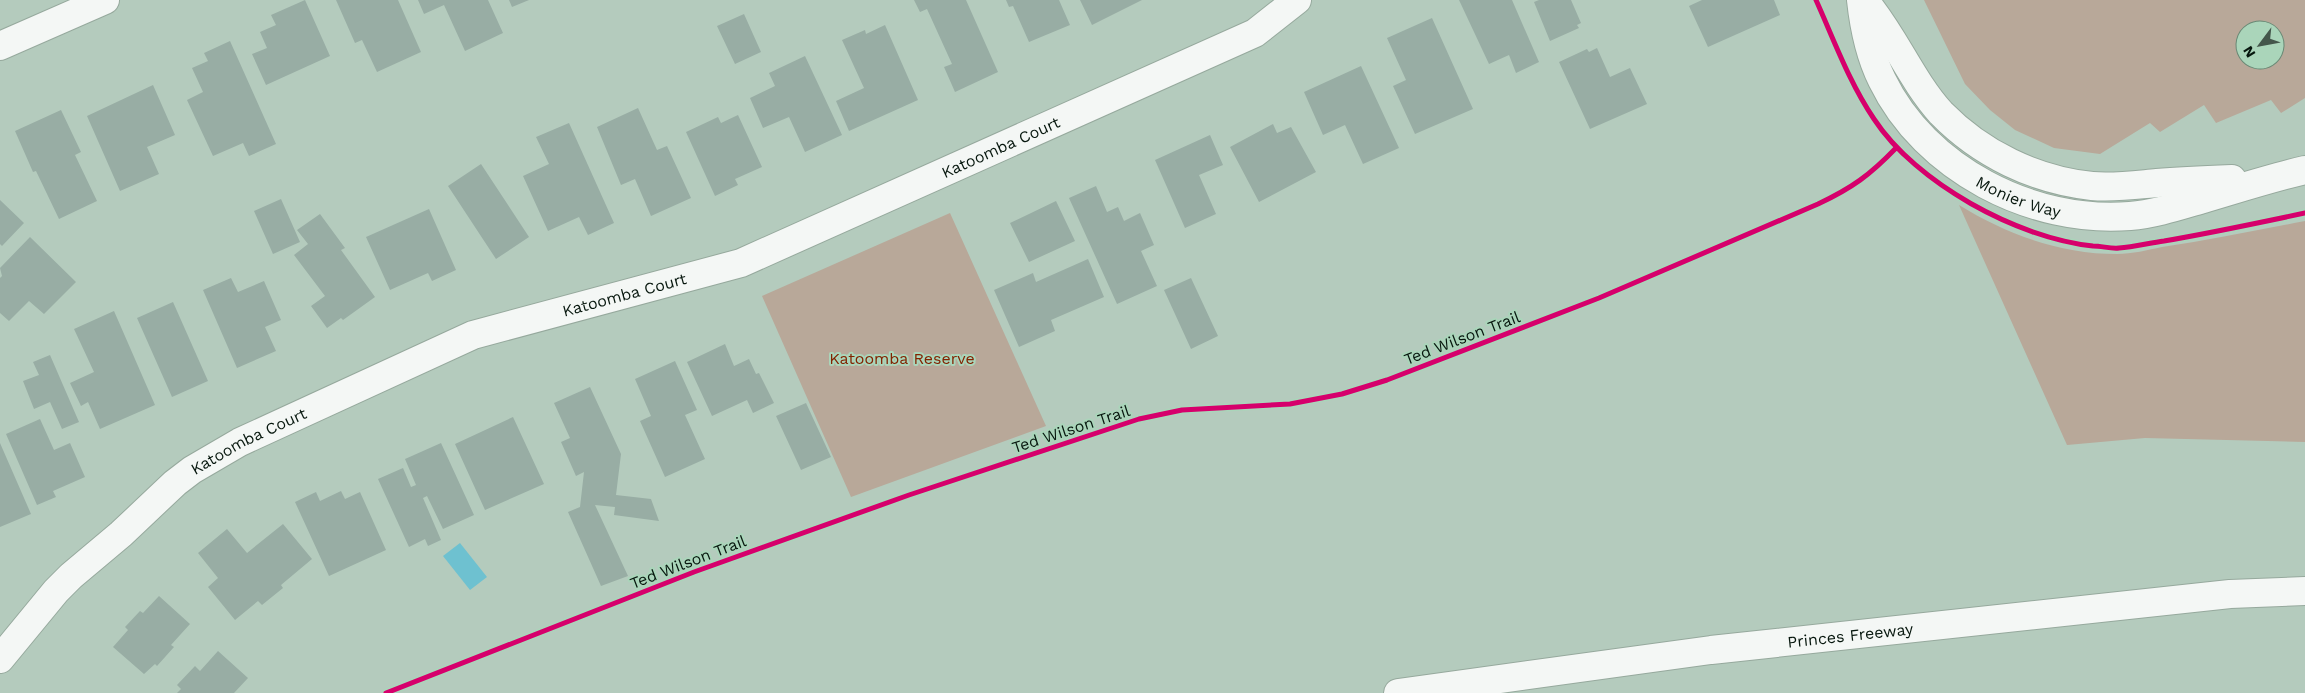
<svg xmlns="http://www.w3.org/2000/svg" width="2305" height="693" font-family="'Work Sans',sans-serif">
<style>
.green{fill:#b8a899;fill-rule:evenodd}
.water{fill:#6ec1d0}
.building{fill:#98ada4}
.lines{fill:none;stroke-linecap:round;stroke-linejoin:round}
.minor-casing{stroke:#96a99d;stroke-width:30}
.tertiary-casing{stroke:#96a99d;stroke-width:30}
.motorway-casing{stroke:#96a99d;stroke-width:30}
.minor{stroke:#f4f7f5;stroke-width:28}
.tertiary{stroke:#f4f7f5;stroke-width:28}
.motorway{stroke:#f4f7f5;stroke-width:28}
.cycleway-casing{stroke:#aad5ba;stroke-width:8}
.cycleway{stroke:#d6006c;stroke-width:5}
.labels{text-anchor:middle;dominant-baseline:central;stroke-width:4;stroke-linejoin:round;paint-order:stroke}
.street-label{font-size:16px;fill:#07170e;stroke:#aad5ba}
.park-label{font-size:16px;fill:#822200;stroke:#aad5ba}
</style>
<rect width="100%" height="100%" fill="#b4cbbd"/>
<path class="green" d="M1924 0H2305V98L2281 113 2271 100 2216 123 2204 105 2160 132 2150 123 2100 154 2054 148 2015 130 1990 110 1965 84ZM2245 30H2275V60H2245Z
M1959 205C2006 234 2060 254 2117 254 2132 254 2148 250 2162 247 2210 240 2258 230 2305 221V442L2145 438 2067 445Z
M950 213 1046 426 851 497 762 296Z"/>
<path class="water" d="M460 543 487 577 470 590 443 556Z"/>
<path class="building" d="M305 0 330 56 266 85 252 54 267 48 260 32 276 25 271 15Z
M336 0H398L421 52 377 72 362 40 355 43Z
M418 0H488L503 33 465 51 444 5 424 14Z
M509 0H529L512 7Z
M914 0H966L998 72 955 92 944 67 952 64 927 9 920 12Z
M1006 0H1059L1070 25 1029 42 1013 6 1009 7Z
M1080 0H1142L1092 25Z
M1459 0H1512L1539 62 1516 73 1509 55 1489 64Z
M1539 0H1571L1581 23 1577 25 1579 28 1550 41 1534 2Z
M1702 0H1774L1780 15 1708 47 1689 6Z
M744 14 761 52 735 64 717 26Z
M1432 18 1473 109 1415 134 1393 86 1406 80 1387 38Z
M885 25 918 100 849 131 836 101 864 88 842 40 865 30 866 34Z
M230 41 276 144 249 156 243 143 213 156 187 100 203 92 192 68 208 61 204 53Z
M1597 48 1610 77 1630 68 1647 104 1590 129 1559 62 1587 49 1589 52Z
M805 56 842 135 805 152 789 117 763 128 750 98 775 86 769 73Z
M1361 66 1399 148 1363 164 1345 125 1323 135 1304 92Z
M153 85 175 135 147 147 159 174 120 191 87 116Z
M638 108 657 150 667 146 691 198 651 216 635 179 621 185 597 127Z
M61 110 81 152 75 155 97 201 59 219 36 171 33 172 15 131Z
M738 115 762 167 735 179 738 185 715 196 686 132 718 117 721 123Z
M569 123 614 223 588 235 579 217 548 231 523 176 549 164 536 137Z
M1273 124 1277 133 1291 127 1316 172 1259 202 1230 147Z
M1210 135 1223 165 1199 175 1216 214 1185 228 1155 160Z
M481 164 529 237 496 259 448 186Z
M1096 186 1107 212 1118 207 1124 221 1140 213 1154 245 1141 251 1157 286 1117 304 1069 198Z
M281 199 300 242 273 254 254 211Z
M0 200 24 223 2 246 0 244Z
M1056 201 1075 241 1029 262 1010 223Z
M429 209 456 270 432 281 428 273 390 290 366 237Z
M320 214 345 248 341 250 375 297 343 320 341 318 327 328 311 306 325 296 294 255 308 244 297 230Z
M30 237 76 282 44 314 29 301 9 321 0 313V278L2 276 0 268Z
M1088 259 1104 297 1051 320 1055 331 1019 347 994 290 1033 273 1036 282Z
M231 278 238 292 264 281 281 320 265 327 276 351 237 368 203 290Z
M1191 278 1218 336 1191 349 1164 290Z
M173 302 208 381 172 397 137 318Z
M114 311 155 405 100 429 88 402 81 406 70 383 94 372 74 329Z
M725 344 734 366 749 359 756 374 759 373 774 403 753 413 747 400 712 416 687 362Z
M50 355 79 422 62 429 50 402 34 409 23 381 39 375 33 362Z
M675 361 697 410 685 415 705 459 665 477 640 421 651 416 635 379Z
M590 387 621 454 616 495 651 499 659 521 614 515 615 507 595 505 628 576 601 586 568 512 580 507 584 472 576 476 561 442 570 438 554 403Z
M806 403 831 457 801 470 776 416Z
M513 417 544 484 485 510 455 444Z
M40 419 54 450 70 443 85 477 53 491 56 497 37 505 6 434Z
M0 443 31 514 0 527Z
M441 443 474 515 443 529 427 496 423 498 441 540 428 546 425 539 409 547 378 479 403 468 411 487 416 485 405 459Z
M341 491 345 499 360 492 386 550 329 576 295 502 316 492 320 501Z
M283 524 312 559 281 585 283 588 262 605 258 601 235 620 208 587 218 578 198 553 227 529 247 553Z
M159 596 190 624 171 645 174 647 157 666 155 664 144 674 113 647 128 630 125 627 140 611 143 613Z
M218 651 248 678 234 693H177L181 689 177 685 195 666 200 671Z"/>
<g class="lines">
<defs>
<g id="minor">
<path d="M0 46 105 0"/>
<path id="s1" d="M0 659 56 591 71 576 121 534 175 483 192 470 240 442 473 335 741 263 1255 33 1297 0"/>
</g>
<g id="tertiary">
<path id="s2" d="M1861 0C1864 28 1869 54 1882 80 1925 169 2032 224 2130 216 2155 214 2179 206 2203 199 2237 189 2271 178 2305 170"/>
<path d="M1864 0C1894 35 1911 80 1941 113 1981 154 2035 180 2092 186 2114 188 2135 185 2157 183 2182 181 2207 180 2232 179"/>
</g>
<g id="motorway">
<path id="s3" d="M1398 693 1711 650 2230 594 2305 591"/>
</g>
</defs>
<use href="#minor" class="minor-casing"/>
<use href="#tertiary" class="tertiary-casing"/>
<use href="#motorway" class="motorway-casing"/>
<use href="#minor" class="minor"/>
<use href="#tertiary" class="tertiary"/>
<use href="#motorway" class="motorway"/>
<defs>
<path id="cycleway" d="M1816 0C1834 40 1849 82 1874 119 1916 183 2017 238 2093 246 2102 246 2111 249 2119 248 2134 247 2149 243 2164 241 2211 233 2258 223 2305 213
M386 693 694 572 909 495 1139 419 1182 410 1290 404 1342 394 1387 380 1599 298 1818 204C1852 188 1870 175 1896 148"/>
</defs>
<use href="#cycleway" class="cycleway-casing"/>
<use href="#cycleway" class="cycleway"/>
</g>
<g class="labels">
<g class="street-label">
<text stroke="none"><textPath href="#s1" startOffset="1144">Katoomba Court</textPath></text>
<text stroke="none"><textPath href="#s2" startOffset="268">Monier Way</textPath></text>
<text stroke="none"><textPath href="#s1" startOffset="739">Katoomba Court</textPath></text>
<text transform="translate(1462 338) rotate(-21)">Ted Wilson Trail</text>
<text transform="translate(1071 429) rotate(-18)">Ted Wilson Trail</text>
<text stroke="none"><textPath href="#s1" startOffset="334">Katoomba Court</textPath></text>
<text transform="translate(688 562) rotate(-21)">Ted Wilson Trail</text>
<text stroke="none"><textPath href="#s3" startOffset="456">Princes Freeway</textPath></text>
</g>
<g class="park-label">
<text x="902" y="358">Katoomba Reserve</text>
</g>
</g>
<g transform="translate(2260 45) rotate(238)"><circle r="24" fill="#aad5ba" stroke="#698975"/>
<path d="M0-4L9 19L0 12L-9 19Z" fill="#44564b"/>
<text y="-8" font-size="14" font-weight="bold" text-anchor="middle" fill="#07170e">N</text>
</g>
</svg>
